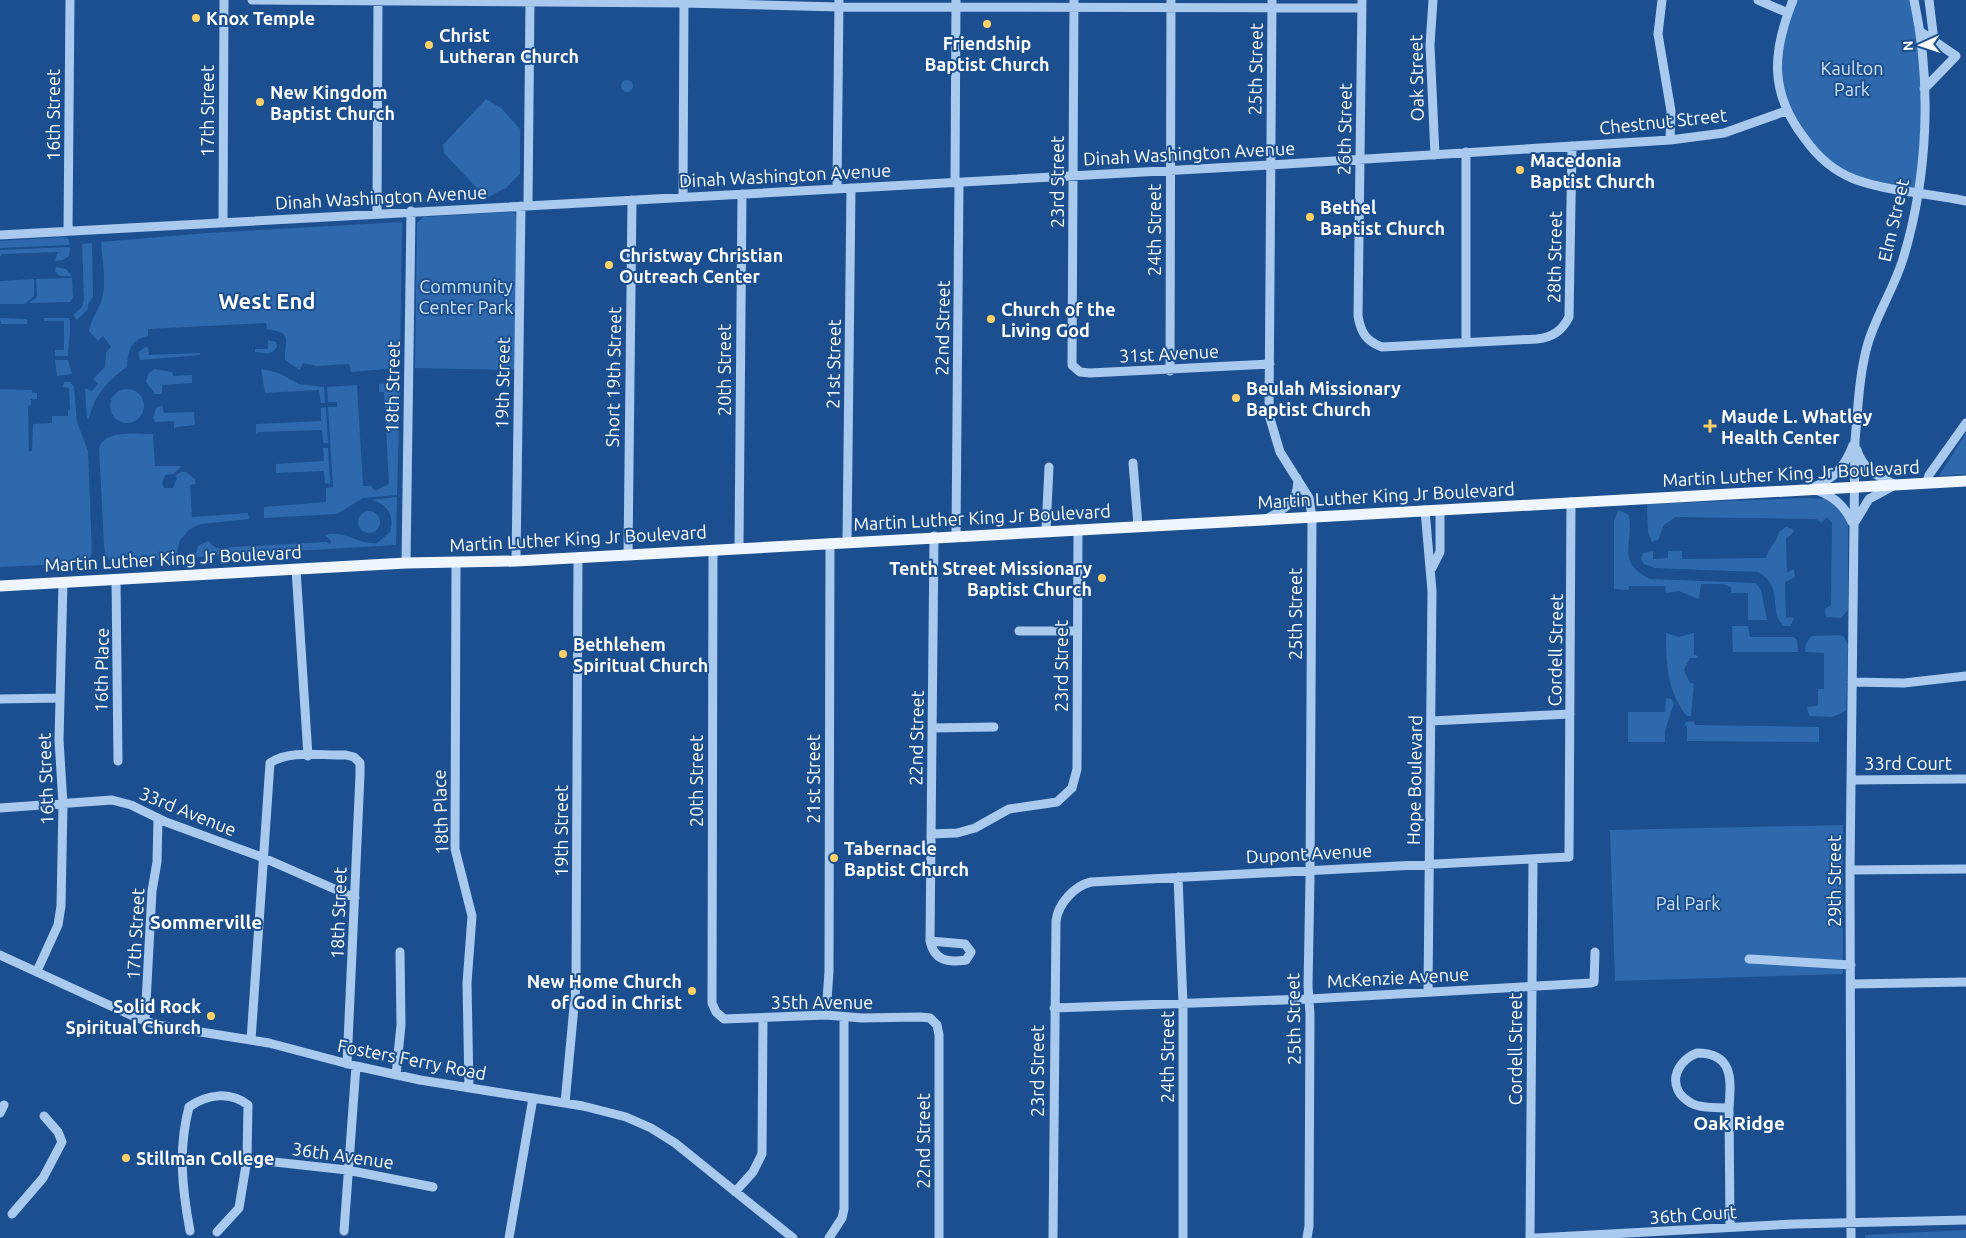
<svg xmlns="http://www.w3.org/2000/svg" width="1966" height="1238" font-family="Ubuntu,sans-serif">
<style>
.green{fill:#2e69ad}
.lines{fill:none;stroke-linecap:round;stroke-linejoin:round}
.minor{stroke:#a9c9ee;stroke-width:9}
.major{stroke:#f0f6ff;stroke-width:11}
.poi-dot{fill:#ffd166;stroke:#1b4f8f;stroke-width:2}
.labels{text-anchor:middle;dominant-baseline:central;stroke-width:4;stroke-linejoin:round;paint-order:stroke}
.poi-label{font-size:18px;font-weight:bold;fill:#fff;stroke:#1b4f8f;text-anchor:start}
.park-label{font-size:18px;fill:#cfe3fa;stroke:#1b4f8f}
.street-label{font-size:18px;fill:#fff;stroke:#1b4f8f}
.neighbourhood-label{font-size:19px;font-weight:bold;fill:#fff;stroke:#1b4f8f}
.district-label{font-size:22px;font-weight:bold;fill:#fff;stroke:#1b4f8f}
</style>
<rect width="100%" height="100%" fill="#1b4f8f"/>
<path class="green" d="M1793 0H1914L1924 89 1918 192 1880 186 1828 163 1786 111 1778 55Z
M621 86a6 6 0 1 1 12 0a6 6 0 1 1-12 0Z
M486 99 501 108 520 129V174L506 188 486 198 444 153 443 145Z
M512 212 517 215 516 370 415 368 417 223 423 217Z
M402 222 400 366 397 368 351 372 349 364 316 366 303 363 300 370 285 360C283 342 296 333 267 329L266 323 148 329V336C129 340 128 352 127 367 108 380 94 396 89 419L87 418 85 388 92 391 98 384 93 379 105 367 106 352 111 347 103 336 98 341 89 331C91 317 101 308 103 294 106 278 102 258 101 242L207 233Z
M64 237 68 238 70 245 0 248V241Z
M92 243 93 297 88 304V309L77 320 73 315 82 307 84 300 82 244Z
M70 247 69 256 63 260 55 261 58 252 2 254 0 257V250Z
M56 267 66 269 72 276H60L55 271Z
M72 278 73 298 70 302 29 303 37 297 36 279Z
M34 279V296L25 304H0V281Z
M0 318 27 319V324H1Z
M44 318H69C72 324 68 348 68 356H55V350H64V321H44Z
M268 340 276 342 277 346C273 356 265 353 255 352V349H268Z
M146 347 148 348 149 355 200 353V355L140 360 138 352Z
M55 360H68L72 374 57 376Z
M154 369 172 372 173 376 192 375V383L162 385V394H155L146 382 148 374Z
M261 369 279 373 299 384 324 387 325 403H321L319 390 265 393Z
M64 382H70L74 387 77 422 88 451 92 553 87 563 0 567V389L32 390V393H37V399H31V405L28 406 29 451H32L33 424 52 423V416H68V411L70 409 69 388 63 387Z
M393 383 400 387 397 495 363 498 337 514 264 518V507L326 502V488L333 487 328 407H337V402H328L327 387 357 385 363 486H371L375 491 389 484 384 392H379V384Z
M110 406a17 17 0 1 1 34 0a17 17 0 1 1-34 0Z
M162 405 164 413 194 412 195 425 177 427 174 429V421L155 422 153 418 156 408Z
M326 407 328 443H323L322 430 259 432 256 435V424L321 421V408Z
M1966 433V474L1939 476Z
M153 434 155 466H182L173 474 165 475 162 483 164 488H173L177 478 175 476 181 472H186L195 479V484L190 485 192 517 248 513 249 519 201 524 190 529 180 540 175 559 110 561 105 553 104 544 99 448C105 429 137 434 153 434Z
M323 448H328L330 484 325 483 324 471 276 473V464L324 461Z
M397 497 396 545 195 557 198 546 208 541 216 548 326 542 330 544 331 541 325 535C344 529 358 545 377 543L390 532C395 516 387 503 371 500Z
M1803 498 1828 499 1839 505 1848 520V610L1841 618 1826 617 1825 609 1831 605 1832 523 1827 517 1821 523 1816 519 1676 517 1664 525 1658 540 1652 542 1648 532 1647 504Z
M1619 510 1629 515C1634 546 1615 561 1650 579L1756 583 1761 590 1767 620H1748V593H1731V587L1722 584H1701L1699 599 1679 591 1666 593 1665 586H1629V590L1614 589V520Z
M358 522a11 11 0 1 1 22 0a11 11 0 1 1-22 0Z
M1786 527 1792 529 1794 532 1786 539 1787 572 1794 569 1795 577 1785 582 1786 618 1792 617 1794 619 1790 626H1783C1768 609 1784 586 1758 572L1655 568 1644 564 1641 559 1643 553 1653 551V559L1668 558V551H1682V559L1766 558C1768 548 1777 542 1779 532Z
M1732 626H1748L1750 637H1794L1797 640 1798 652H1733Z
M1666 633 1679 637 1694 633V655L1698 656V658H1690L1684 670 1690 683H1694L1691 716H1687C1667 692 1666 663 1666 633Z
M1840 635 1844 637 1848 645 1846 711 1832 717 1809 716 1807 707 1818 706V689H1824V653L1805 652 1806 644 1811 636Z
M1666 698 1671 699 1674 703 1665 731V742H1628V712H1665Z
M1694 721 1695 725 1819 727V742L1687 741V726L1684 725 1686 722Z
M1843 825V974L1615 981 1610 830Z
M1966 1230V1238H1865V1235Z"/>
<g class="lines">
<path class="minor" d="M252 0 684 3 839 7 1362 8
M1074 0 1072 365 1080 372 1090 373 1270 364
M1272 0 1269 415 1280 452 1309 498 1312 517 1310 878 1308 986 1310 1014 1309 1226 1307 1238
M1362 0 1358 316C1361 333 1366 341 1382 347L1537 339C1553 337 1562 331 1569 317L1572 146
M1433 0 1430 45 1435 155
M1662 0 1658 34 1671 111 1670 140
M1758 0 1788 13
M1793 0C1772 52 1769 93 1805 139 1817 156 1834 171 1854 179 1889 192 1930 193 1966 201
M1929 0 1934 41
M1921 32 1956 56
M1924 89 1956 56
M955 183 956 0
M837 188 839 0
M683 197 684 0
M528 205 530 0
M377 213 378 0
M223 223 224 0
M68 231 70 0
M0 235 1270 165 1670 140 1724 133 1786 111
M1466 342V152
M1170 371 1171 0
M1857 450C1863 470 1879 477 1896 485
M1133 463 1138 526
M1927 482 1929 475 1966 423
M1814 487C1835 478 1845 466 1853 445
M1816 490C1833 496 1844 505 1852 522
M1425 510 1432 591 1428 991
M1266 519C1284 510 1301 499 1297 478
M1855 522 1869 499 1893 486
M1046 530 1049 467
M956 535 959 182
M847 541 851 188
M739 547 742 194
M713 550 712 1003 716 1012 724 1019 826 1015 862 1018 920 1017 930 1018 937 1025 939 1035V1238
M628 555 632 200
M516 561 521 206
M406 563 411 211
M456 563 455 849 472 916 467 983 469 1088
M1432 568 1440 552V510
M296 569 308 756
M116 579 118 761
M1019 631H1077
M1852 682 1904 683 1966 676
M0 699 60 698
M1431 721 1570 714
M932 728 994 727
M1851 780 1966 779
M0 808 112 800 131 805 166 822 264 858 355 898
M931 834 957 833 975 828 1009 809 1057 802 1072 788 1077 769 1078 529
M1850 870 1966 869
M1178 877 1183 1004V1238
M930 941 934 536
M930 941 965 944 971 952 966 960C947 963 934 960 930 941Z
M0 955 135 1017 157 1025 269 1043 356 1066 420 1080 583 1106 626 1117 651 1128 675 1143 793 1238
M1749 959 1851 965
M37 971 58 925 61 906 63 804 59 740 63 582
M1851 984 1966 982
M1054 1008 1309 999 1591 983 1594 982 1595 952
M826 1015 829 971 830 543
M145 1021 152 891 157 862 158 818
M251 1040 270 763C290 749 322 756 346 755L354 757 360 763V775L347 1064
M1697 1053C1734 1053 1731 1080 1729 1108 1718 1107 1701 1109 1691 1103 1666 1089 1674 1062 1697 1053Z
M396 1075 401 1025 400 952
M565 1103 576 985 578 557
M1729 1108 1730 1227
M0 1113 4 1105
M247 1159 347 1170 433 1187
M735 1192 753 1172 762 1154 763 1018
M12 1214 43 1178 62 1142 58 1132 44 1116
M190 1231C182 1188 178 1149 189 1107 207 1094 230 1091 248 1105L247 1159 239 1208 217 1232
M344 1231 356 1066
M509 1238 533 1098
M829 1238 842 1218 844 1209V1017
M1053 1238 1056 921C1058 904 1074 886 1091 882L1569 857 1571 502
M1530 1238 1533 860
M1536 1238 1794 1224 1966 1220
M1851 1238 1850 870 1855 441C1858 408 1859 374 1868 343 1877 314 1894 288 1903 259 1928 177 1932 83 1914 0"/>
<path class="major" d="M0 586 406 563 516 561 628 555 1966 481"/>
</g>
<g class="poi-dot">
<circle cx="196" cy="18" r="5"/>
<circle cx="987" cy="24" r="5"/>
<circle cx="429" cy="45" r="5"/>
<circle cx="260" cy="102" r="5"/>
<circle cx="1520" cy="170" r="5"/>
<circle cx="1310" cy="217" r="5"/>
<circle cx="609" cy="265" r="5"/>
<circle cx="991" cy="319" r="5"/>
<circle cx="1236" cy="398" r="5"/>
<path d="M1707.5 418.5h5v5h5v5h-5v5h-5v-5h-5v-5h5z"/>
<circle cx="1102" cy="578" r="5"/>
<circle cx="563" cy="654" r="5"/>
<circle cx="834" cy="858" r="5"/>
<circle cx="692" cy="991" r="5"/>
<circle cx="211" cy="1016" r="5"/>
<circle cx="126" cy="1158" r="5"/>
</g>
<g class="labels">
<g class="poi-label">
<text x="206" y="18">Knox Temple</text>
<text x="439" y="35">Christ<tspan x="439" dy="21">Lutheran Church</tspan></text>
<text x="987" y="43" text-anchor="middle">Friendship<tspan x="987" dy="21">Baptist Church</tspan></text>
<text x="270" y="92">New Kingdom<tspan x="270" dy="21">Baptist Church</tspan></text>
<text x="1530" y="160">Macedonia<tspan x="1530" dy="21">Baptist Church</tspan></text>
<text x="1320" y="207">Bethel<tspan x="1320" dy="21">Baptist Church</tspan></text>
<text x="619" y="255">Christway Christian<tspan x="619" dy="21">Outreach Center</tspan></text>
<text x="1001" y="309">Church of the<tspan x="1001" dy="21">Living God</tspan></text>
<text x="1246" y="388">Beulah Missionary<tspan x="1246" dy="21">Baptist Church</tspan></text>
<text x="1721" y="416">Maude L. Whatley<tspan x="1721" dy="21">Health Center</tspan></text>
<text x="1092" y="568" text-anchor="end">Tenth Street Missionary<tspan x="1092" dy="21">Baptist Church</tspan></text>
<text x="573" y="644">Bethlehem<tspan x="573" dy="21">Spiritual Church</tspan></text>
<text x="844" y="848">Tabernacle<tspan x="844" dy="21">Baptist Church</tspan></text>
<text x="682" y="981" text-anchor="end">New Home Church<tspan x="682" dy="21">of God in Christ</tspan></text>
<text x="201" y="1006" text-anchor="end">Solid Rock<tspan x="201" dy="21">Spiritual Church</tspan></text>
<text x="136" y="1158">Stillman College</text>
</g>
<g class="park-label">
<text x="1852" y="68">Kaulton<tspan x="1852" dy="21">Park</tspan></text>
<text x="466" y="286">Community<tspan x="466" dy="21">Center Park</tspan></text>
<text x="1688" y="903">Pal Park</text>
</g>
<g class="street-label">
<text transform="translate(1255 69) rotate(-89)">25th Street</text>
<text transform="translate(1416 78) rotate(-91)">Oak Street</text>
<text transform="translate(207 111) rotate(-90)">17th Street</text>
<text transform="translate(53 115) rotate(-90)">16th Street</text>
<text transform="translate(1663 121) rotate(-6)">Chestnut Street</text>
<text transform="translate(1344 129) rotate(-89)">26th Street</text>
<text transform="translate(1189 153) rotate(-3)">Dinah Washington Avenue</text>
<text transform="translate(785 175) rotate(-3)">Dinah Washington Avenue</text>
<text transform="translate(1057 182) rotate(-90)">23rd Street</text>
<text transform="translate(381 197) rotate(-3)">Dinah Washington Avenue</text>
<text transform="translate(1893 220) rotate(-77)">Elm Street</text>
<text transform="translate(1154 230) rotate(-90)">24th Street</text>
<text transform="translate(1554 257) rotate(-89)">28th Street</text>
<text transform="translate(942 328) rotate(-89)">22nd Street</text>
<text transform="translate(1169 353) rotate(-3)">31st Avenue</text>
<text transform="translate(833 364) rotate(-89)">21st Street</text>
<text transform="translate(724 370) rotate(-90)">20th Street</text>
<text transform="translate(613 377) rotate(-89)">Short 19th Street</text>
<text transform="translate(502 383) rotate(-89)">19th Street</text>
<text transform="translate(392 387) rotate(-89)">18th Street</text>
<text transform="translate(1791 473) rotate(-3)">Martin Luther King Jr Boulevard</text>
<text transform="translate(1386 495) rotate(-3)">Martin Luther King Jr Boulevard</text>
<text transform="translate(982 517) rotate(-3)">Martin Luther King Jr Boulevard</text>
<text transform="translate(578 538) rotate(-3)">Martin Luther King Jr Boulevard</text>
<text transform="translate(173 558) rotate(-3)">Martin Luther King Jr Boulevard</text>
<text transform="translate(1295 614) rotate(-90)">25th Street</text>
<text transform="translate(1555 650) rotate(-89)">Cordell Street</text>
<text transform="translate(1061 666) rotate(-90)">23rd Street</text>
<text transform="translate(101 670) rotate(-89)">16th Place</text>
<text transform="translate(916 738) rotate(-89)">22nd Street</text>
<text x="1908" y="763">33rd Court</text>
<text transform="translate(45 779) rotate(-92)">16th Street</text>
<text transform="translate(813 779) rotate(-90)">21st Street</text>
<text transform="translate(1414 780) rotate(-89)">Hope Boulevard</text>
<text transform="translate(696 781) rotate(-90)">20th Street</text>
<text transform="translate(188 811) rotate(22)">33rd Avenue</text>
<text transform="translate(440 812) rotate(-92)">18th Place</text>
<text transform="translate(561 831) rotate(-90)">19th Street</text>
<text transform="translate(1309 853) rotate(-3)">Dupont Avenue</text>
<text transform="translate(1834 881) rotate(-90)">29th Street</text>
<text transform="translate(338 913) rotate(-88)">18th Street</text>
<text transform="translate(135 934) rotate(-87)">17th Street</text>
<text transform="translate(1398 977) rotate(-3)">McKenzie Avenue</text>
<text x="822" y="1002">35th Avenue</text>
<text transform="translate(1293 1019) rotate(-91)">25th Street</text>
<text transform="translate(1515 1049) rotate(-90)">Cordell Street</text>
<text transform="translate(1167 1057) rotate(-90)">24th Street</text>
<text transform="translate(412 1059) rotate(11)">Fosters Ferry Road</text>
<text transform="translate(1037 1071) rotate(-90)">23rd Street</text>
<text transform="translate(923 1141) rotate(-90)">22nd Street</text>
<text transform="translate(343 1155) rotate(8)">36th Avenue</text>
<text transform="translate(1693 1214) rotate(-4)">36th Court</text>
</g>
<g class="neighbourhood-label">
<text x="206" y="922">Sommerville</text>
<text x="1739" y="1123">Oak Ridge</text>
</g>
<g class="district-label">
<text x="267" y="300">West End</text>
</g>
</g>
<g transform="translate(1921 45) rotate(267)" stroke="#1b4f8f" stroke-width="4" paint-order="stroke">
<path d="M0-4L9 19L0 12L-9 19Z" fill="#ffffff"/>
<text y="-8" font-size="14" font-weight="bold" text-anchor="middle" fill="#ffffff">N</text>
</g>
</svg>
